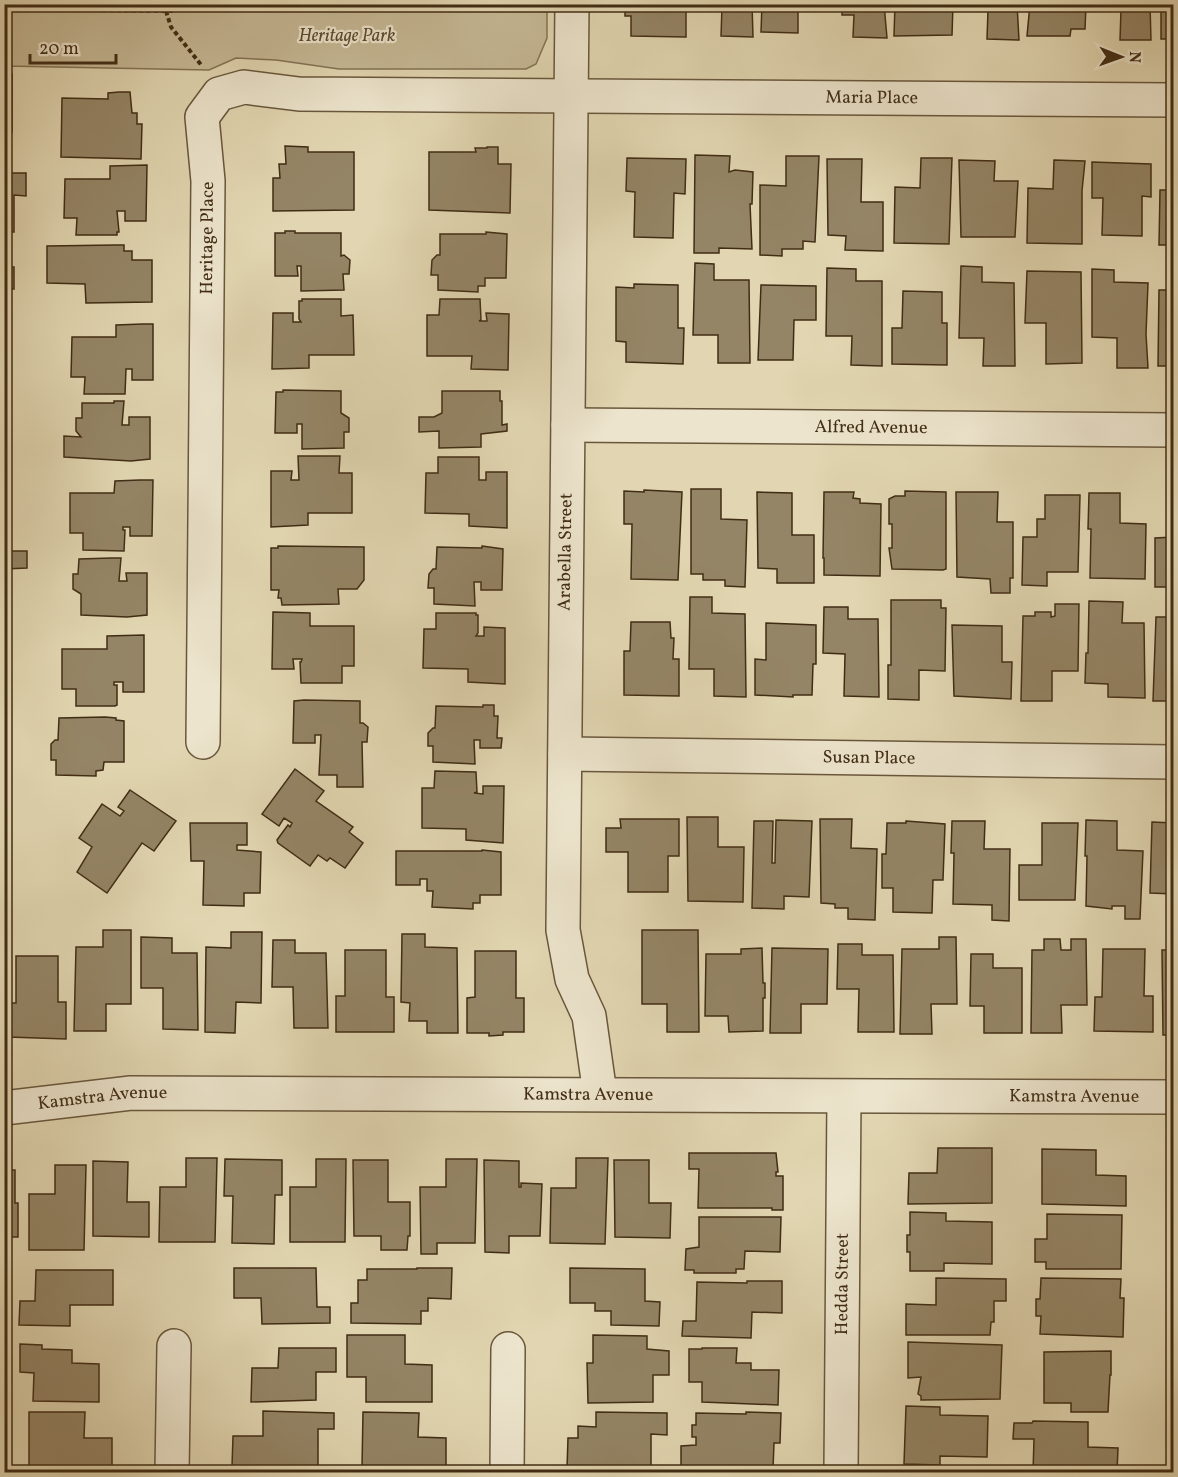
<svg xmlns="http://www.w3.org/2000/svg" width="1178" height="1477" font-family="Vollkorn,serif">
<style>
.green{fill:#c6b996;stroke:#847356;stroke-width:1.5}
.building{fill:#948566;stroke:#412d15;stroke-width:1.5}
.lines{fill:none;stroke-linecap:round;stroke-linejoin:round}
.minor-casing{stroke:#69573c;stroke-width:36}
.path{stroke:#412d15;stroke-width:4;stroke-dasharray:4.5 3;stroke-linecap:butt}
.minor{stroke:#ece4cc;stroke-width:33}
.labels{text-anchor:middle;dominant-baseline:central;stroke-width:4.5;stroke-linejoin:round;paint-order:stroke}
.park-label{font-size:18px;font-style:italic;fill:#5c492f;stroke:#ece4cc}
.street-label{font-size:18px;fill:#412d15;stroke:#ece4cc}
</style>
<rect width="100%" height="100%" fill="#e1d6b1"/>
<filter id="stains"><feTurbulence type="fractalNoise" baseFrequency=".00333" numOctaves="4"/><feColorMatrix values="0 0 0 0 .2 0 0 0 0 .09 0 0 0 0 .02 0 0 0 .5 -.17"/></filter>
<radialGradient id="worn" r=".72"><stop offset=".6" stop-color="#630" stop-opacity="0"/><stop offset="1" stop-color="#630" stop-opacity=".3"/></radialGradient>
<path class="green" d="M5 4 547 5V38L536 64 526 69H339L276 60 236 58 209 70 5 66Z"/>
<path class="building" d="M625 4H686V37L631 36V16H625Z
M696 4H752L753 37 721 36 722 7 696 6Z
M762 4H798V33L761 32Z
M829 4H884L887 38 853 37 854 15H842V9L829 8Z
M895 4H953L952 35 894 36Z
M962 4H1017L1019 40 987 39 988 10 962 9Z
M1030 4H1086L1085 29H1071L1070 36H1027Z
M1095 4H1150L1151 40H1120L1121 10 1095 9Z
M1161 4H1174V39H1161Z
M4 74H12V132H4Z
M119 92H130L132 113H137V124H142L141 159 61 157 62 98 108 99V93Z
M285 146 308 147V152H354V210L273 211V178H280L279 164H286Z
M487 147H498V164H511L510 213 429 210V152H476L475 148H487Z
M695 155 730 156 729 172 735 170 753 172 752 204H750L752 249 719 248V253H694Z
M786 156H819L815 242 803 241V249H782V256L760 255V185L786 186Z
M627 158 686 159 685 194 674 193 673 238 634 237 635 192 626 191Z
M921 158H952L949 244 894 243 895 187 920 188Z
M827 159H862L861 202H883V251L845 250 846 236 828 235Z
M959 160 995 161 994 181H1018L1015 237H961Z
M1054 160 1085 161 1082 191V244L1027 243 1028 188 1053 189Z
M1092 162 1151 164V197L1142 196V236L1102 235 1103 198H1092Z
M147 165 146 221H125V211H117L119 232H117V235H76L77 218H64L65 179H110V166Z
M4 173H26V196L14 195V232H4Z
M1160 190H1174V245H1159Z
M285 231H295V233H341V256L344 255 350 260 349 274H343L344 290 301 291V266H297L298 276H275V233H285Z
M486 232 507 234 506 278H485V286H478V292L438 290V275H431L432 260 437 255H440V234H486Z
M115 245H124V251H132V260H152V302L86 303 85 284 47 283V246Z
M695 263 714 264V280H749L750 363H718V335H693Z
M961 266 982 267V282L1014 283 1015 366H983L984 338H959Z
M4 267H14V289H5L4 305Z
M827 268 856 269V281H882V366L851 365 852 336H826Z
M1092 269 1114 270V282L1148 283 1146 334 1148 368H1117V338L1092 337Z
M1027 271 1081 272 1082 363 1046 364V323H1025Z
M634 284 678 285V328H684L683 364 626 362V342L616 341V287L634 288Z
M761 285 816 286V320H794L793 360H758Z
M1159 290H1174V366H1158Z
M903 291 942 292V323H947V365L892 364V328H902Z
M302 299H341V316L353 315 354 355H309V368L272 369 273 313H293V322H301L299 319V301H302Z
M440 299H480L481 320 479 321H487L486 313 509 314 508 370 471 369 472 356H427V315H439Z
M143 324H153V380H132V369H126L125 394H84L85 377H71L72 337H116V325Z
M4 360H8L9 401H4Z
M283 390 341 391V413L349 418V432H344V448L302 449V424H297V433H275L276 392H283Z
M442 391H500V401H502V425L507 424V431L481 434V447L439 448V431L419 432V417H434L442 413Z
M114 401H124L122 425H129V417H150V459L131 461 64 457V436L81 437 76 431V418H82V403H114Z
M4 422H7L8 481H4Z
M298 456H340L339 473H352V513H308V525L271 527V471H292L291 480H299Z
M438 457H479V480H486V472H507V528L469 526V514L425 513 426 473H438Z
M140 480H153L152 536H130V527H123V530H125L124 551 83 550V533H70V493H114L115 481Z
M691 489H721V519L747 520 745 587 725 586V580H703V574H691Z
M644 490 682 492 678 580 631 579 632 524H624V491L644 492Z
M905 491 946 492V569L943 570 892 569 889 548H892V524H889V499L895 496H905Z
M757 492 792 493V535H814V583H777V569L758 568Z
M824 492H854L853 498 860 499V503L881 504 880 576 824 575V558H823Z
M956 492H998L997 522H1013V578H1010V593H991L990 579 957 577Z
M1089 493H1120V523L1146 524 1145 579 1090 578 1091 529H1088Z
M1045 495H1080L1078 572H1047V586L1022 585 1023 537H1037V519H1045Z
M4 530H7V551H27V568L4 569Z
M1174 537V587H1155V538Z
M278 546 364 547V580L357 589H338L339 604 282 605 281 598H278L279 590H271V548H278Z
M482 546 503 549 502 590H481V582H474L475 606 434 604V588H428L429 574 433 569H436L437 547 482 548Z
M111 558H121L119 581H127L126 573H147V615L127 617 81 615V594L73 589V574H78L79 559Z
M690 597H712V613L745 614 746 697 714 696V669H689Z
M891 600H941V608H946L945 671 919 670V700L888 699V665H891Z
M1089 601 1123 602 1122 623H1144L1145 698 1108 697V684L1085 683 1086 653H1088Z
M1055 604H1079L1078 671H1052V701H1021L1023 616H1035V612H1051V617L1055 616Z
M824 607H848V619H878L879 697 844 696 845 654 823 653Z
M273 612 310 613V626H354V666H342V683H301L300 662H301L302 659H293L294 669H272Z
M436 613H476V615H478V633L476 636H484V627L505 628V684L468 682V669L423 668 424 629H436Z
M1156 617H1174V701H1153Z
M631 622H670L671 638H674L673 659H679V696L624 695V651H630Z
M766 623 816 625V664H813L812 695H793V697L755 695V659L766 660Z
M952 625 1002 626V662H1012L1011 699 954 696Z
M144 635V692H123V682H114V685H117V705L115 706H76V689H62V649H107V636Z
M304 700 360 701V723H363L368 727 367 742H362L363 787H337V775H319L321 735H315V743H293L294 701Z
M483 705H494V716H498L497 738H502L501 748H480V740H474L475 764 433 762V746H428V733L433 728H435L436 706 483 707Z
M105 717 116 718V720L124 721V762H104L103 770 96 771V776L56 775V760H51V744L55 740H58L59 718Z
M295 769 324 791 316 801 353 827 349 832 363 843 345 868 330 858 327 861 318 855 310 866 278 843 277 840 288 825 290 827 292 823 284 818 279 826 262 814Z
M435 771 476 772 477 792 474 793 483 794V786H504L503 843 466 840V829L422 828V788H434Z
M130 790 176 821 154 851 142 843 107 893 77 872 92 847 79 838 102 804 120 816 124 811 118 807Z
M687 817H718V847H744L743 902 688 901Z
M620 819H679V856H668V892H628V852H606V828H621Z
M820 819H852L851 848 877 849 875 920 848 919V908H835V904L821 903Z
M776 820 812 821 809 897 784 896V909L752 908 754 821H773L772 863H775Z
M1086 820 1117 821V850L1143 851 1140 919H1125V906H1112V909L1086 906 1087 856H1085Z
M906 821 945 824 943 880H933L932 913 893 912V888H882V854H886L887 823H906Z
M952 821H985L984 849H1010L1009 921 992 920V905L953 904 954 853H951Z
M1152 822 1174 823V894L1150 893Z
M190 823H247V845H237V850L261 852 260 893H244V906L203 905 204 861H191Z
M1042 823H1078L1075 900H1019V865H1042Z
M482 850 501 852V895H480V903H473V909L432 907 433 891H427V879H420V885H396V851H482Z
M103 930H131V1004H106V1031H74L76 947H103Z
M642 930H698L699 1032H667V1004H642Z
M231 932H262L261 1003 236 1002 235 1033 205 1032 206 947 231 948Z
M402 934H425V947L457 948 458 1033H427V1021H409L410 1003 401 1002Z
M141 937 172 938V953H197L198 1030 163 1029V988H141Z
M939 937H956L957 1004H931L932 1034H900L902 949H939Z
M1044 939H1060L1061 950H1071V939H1086L1087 1005H1061L1062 1033H1031L1032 950H1044Z
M273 940H295V953H326L328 1028H294L293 987H272Z
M838 944H862V955H893L894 1032H858L859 989H837Z
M762 948 763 983H765V998H763V1031L729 1032 728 1016H705L706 954H741V949Z
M772 948 828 949 827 1004H801V1033H770Z
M1103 949H1145L1144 996H1153V1032L1094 1031 1095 997H1102Z
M345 950H386V997H394V1032H336V996H345Z
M1162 950H1174V1035H1163Z
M475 951H516V998H524V1032H503V1035L489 1036V1033H467V998L475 997Z
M971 954H993V968H1022V1033H984V1006H970Z
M16 956H58V1002H66V1039L8 1037V1003H16Z
M938 1148H992V1203L908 1204 909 1173H937Z
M1042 1149 1096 1150V1175L1126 1176V1206L1042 1204Z
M689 1153H776L778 1172H776V1176H783V1210H772V1208H698L699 1169H689Z
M186 1158H217L215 1242H159L160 1187H186Z
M576 1158H608L605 1244 550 1243 551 1188H576Z
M225 1159 282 1160V1195H275L274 1244 232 1243 233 1196H224Z
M316 1159H346L345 1242H290V1187H316Z
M446 1159H477L475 1243H437V1254H421L420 1187H446Z
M353 1160H388V1202H410V1236H408L407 1250H381V1236H354Z
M484 1160 519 1161V1187H521V1183L542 1184 540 1236H509V1253L485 1252Z
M614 1160H649V1203H671L670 1238 615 1237Z
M93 1161 128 1162 127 1202H149V1237L93 1236Z
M55 1165H86L84 1250H29V1194H55Z
M4 1170H15V1203H18V1237H7V1252H4Z
M910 1212 946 1213V1221L992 1222V1264L944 1263V1271H910V1252H907V1235H910Z
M1047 1214 1122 1215 1121 1269H1046V1262H1035V1239H1047Z
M699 1217H781L780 1252 745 1251 744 1269H736V1273H694V1270H685L686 1249 699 1247Z
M234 1268H316L317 1307H330V1323L262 1324 261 1298H234Z
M417 1268H452L451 1299 428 1298V1311H421V1324L351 1323V1303H358V1280H367V1269H417Z
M570 1268 645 1269V1301L660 1302 659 1326 611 1325V1311H595V1303H570Z
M36 1270H113V1305H70V1326L19 1325 20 1301H35Z
M936 1278 1006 1279V1301H994V1322H991L990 1335H906V1304L936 1305Z
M1041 1278 1121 1279 1120 1298H1124L1123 1337 1040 1334 1041 1316H1036V1299H1040Z
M747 1281H782V1313L752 1312 751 1338 682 1336 683 1321H696L697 1282 747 1283Z
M347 1335H405V1364L432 1365V1402H366V1377H347Z
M593 1335 647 1336V1349L669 1351V1375H653V1402L588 1403 587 1363H593Z
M908 1342 1002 1345 1000 1399 921 1400V1396L918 1394 921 1377 908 1378Z
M20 1344 42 1345V1349L72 1350V1363L99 1364V1402L33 1401 34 1373 20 1372Z
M279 1348H336V1372H316V1400L251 1402 252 1368H278Z
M702 1348H737L736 1363H751V1370H779L778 1405 702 1402V1382H689V1349H702Z
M1111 1351V1375H1110L1108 1412H1071V1403H1044V1352Z
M906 1406 940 1407V1415L988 1416 987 1457 940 1456V1465L904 1464Z
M263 1411 334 1413V1429H318V1466L232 1467 233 1436H263Z
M29 1412H85L84 1438H112V1469L29 1467Z
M363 1412 419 1413 418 1437 446 1438V1471L414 1468 362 1467Z
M596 1412 667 1413V1435L651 1434V1468L567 1469 568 1438H578V1426L596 1427Z
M746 1412 781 1413 780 1443H774L773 1469 681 1468V1446L696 1445V1437H692V1425H696V1413L746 1414Z
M1033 1421 1088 1422V1447L1118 1448 1117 1472H1033L1034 1439H1013L1014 1423H1032Z"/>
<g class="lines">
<defs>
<g id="minor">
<path d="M572 4 563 930 572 979 589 1016 600 1094"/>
<path id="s1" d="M568 425 1174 430"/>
<path id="s2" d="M203 742 208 181 202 117 219 94 244 87 299 94 1174 100"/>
<path id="s3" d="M565 754 1174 762"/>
<path id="s4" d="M4 1108 131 1093 1174 1097"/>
<path d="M172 1472 174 1346"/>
<path d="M507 1472 508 1349"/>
<path id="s5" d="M841 1472 844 1097"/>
</g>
</defs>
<use href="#minor" class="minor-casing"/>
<path class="path" d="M4 9 173 11
M166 11 171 27 202 66
M173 11 178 4"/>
<use href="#minor" class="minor"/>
</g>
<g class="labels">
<g class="park-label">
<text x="347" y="36">Heritage Park</text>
</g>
<g class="street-label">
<text stroke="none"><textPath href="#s2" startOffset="1308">Maria Place</textPath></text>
<text stroke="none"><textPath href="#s2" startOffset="504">Heritage Place</textPath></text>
<text stroke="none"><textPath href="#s1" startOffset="303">Alfred Avenue</textPath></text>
<text transform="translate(566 552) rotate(-89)">Arabella Street</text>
<text stroke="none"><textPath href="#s3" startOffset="304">Susan Place</textPath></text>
<text stroke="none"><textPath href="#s4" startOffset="585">Kamstra Avenue</textPath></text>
<text stroke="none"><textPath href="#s4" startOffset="1071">Kamstra Avenue</textPath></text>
<text stroke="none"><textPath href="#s4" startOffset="99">Kamstra Avenue</textPath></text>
<text stroke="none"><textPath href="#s5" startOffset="188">Hedda Street</textPath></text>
</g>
</g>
<rect width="1178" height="1477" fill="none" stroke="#e1d6b1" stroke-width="24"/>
<rect x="6" y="6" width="1166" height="1465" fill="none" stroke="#412d15" stroke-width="3"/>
<rect x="12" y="12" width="1154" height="1453" fill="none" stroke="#412d15" stroke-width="1.5"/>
<g transform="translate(1121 57) rotate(91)" stroke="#ece4cc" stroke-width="4.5" paint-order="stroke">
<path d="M0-4.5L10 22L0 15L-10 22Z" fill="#412d15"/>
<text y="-9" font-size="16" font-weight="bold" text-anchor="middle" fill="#412d15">N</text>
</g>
<path d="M30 54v9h86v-9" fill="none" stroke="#412d15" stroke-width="3"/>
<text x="39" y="54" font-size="18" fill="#412d15" stroke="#ece4cc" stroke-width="4.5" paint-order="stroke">20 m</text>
<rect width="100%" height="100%" filter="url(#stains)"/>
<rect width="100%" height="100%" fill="url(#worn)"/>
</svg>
